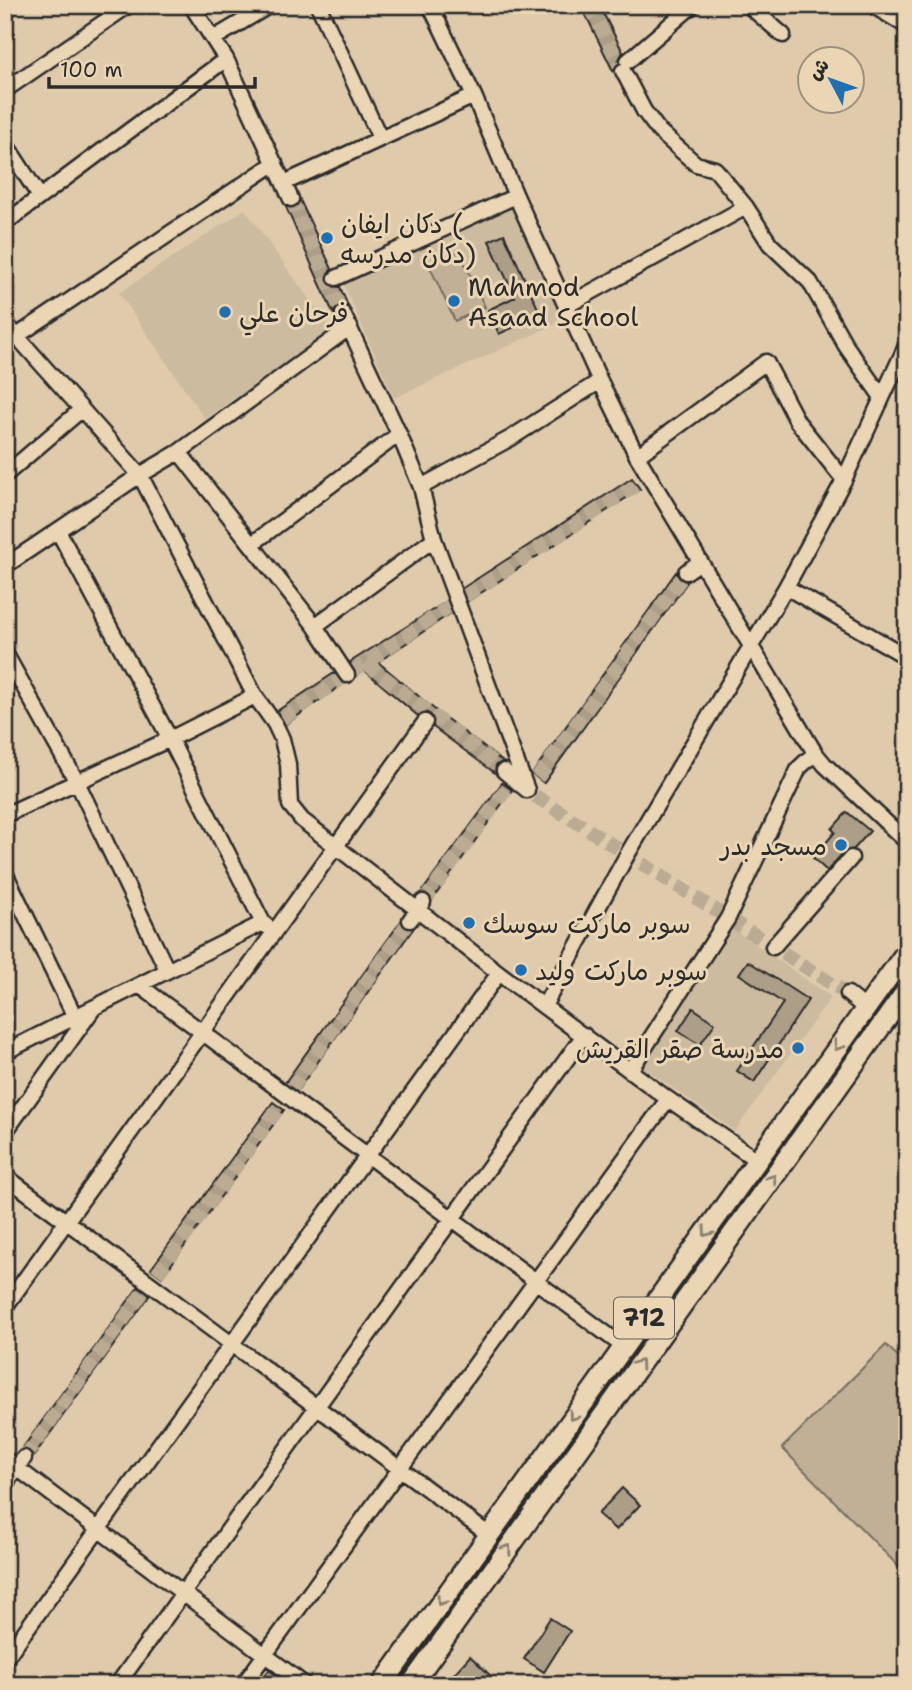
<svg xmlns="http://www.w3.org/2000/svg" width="912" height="1690" font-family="'Shantell Sans','Playpen Sans Arabic',sans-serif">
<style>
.built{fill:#cdbb9f}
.green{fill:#c1b096;stroke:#766e60;stroke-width:2}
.building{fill:#ad9e88;stroke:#2b2b2b;stroke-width:2}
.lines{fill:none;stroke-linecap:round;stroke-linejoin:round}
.minor-tunnel{stroke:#bbab92;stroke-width:14;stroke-dasharray:14 7;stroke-linecap:butt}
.minor-casing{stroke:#2b2b2b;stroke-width:19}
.major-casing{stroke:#2b2b2b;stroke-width:24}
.minor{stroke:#ead5b4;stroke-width:14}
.major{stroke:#ead5b4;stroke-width:19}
.oneway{stroke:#8a8070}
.poi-dot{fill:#1f6fb2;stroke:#ead5b4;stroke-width:2.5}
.labels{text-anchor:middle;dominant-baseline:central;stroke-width:6;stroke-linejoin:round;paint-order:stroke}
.shield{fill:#ead5b4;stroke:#645e54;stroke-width:2}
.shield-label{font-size:24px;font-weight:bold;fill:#2b2b2b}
.poi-label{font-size:26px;fill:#2b2b2b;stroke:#ead5b4;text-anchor:start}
</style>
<rect width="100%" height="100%" fill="#dfcbac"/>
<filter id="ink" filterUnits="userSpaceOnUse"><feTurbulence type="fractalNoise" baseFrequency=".0143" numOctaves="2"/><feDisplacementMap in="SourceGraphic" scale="14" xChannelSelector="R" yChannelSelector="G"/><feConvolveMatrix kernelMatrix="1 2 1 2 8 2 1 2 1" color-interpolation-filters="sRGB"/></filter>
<g filter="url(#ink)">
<path class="built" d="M512 206 565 320 394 398 343 283Z
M245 209 332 331 205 419 119 293Z
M733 929 831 997 735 1131 642 1067Z"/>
<path class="green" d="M459 251 485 307 455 321 429 265Z
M886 1345 907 1365V1575L782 1448Z"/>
<path class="building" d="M581 5H599L623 52 613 71Z
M300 200 332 269 328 273 327 281 331 286 340 287 348 306H338L333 313 286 207 294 208Z
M504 234 541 315 499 334 488 310 515 297 489 241Z
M632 478 640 489 467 602 463 588Z
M676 572 681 580 688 581 544 783 532 774Z
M447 601 451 613 378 662 434 709 503 762 496 765 495 773 433 727 435 722 431 715 425 712 418 716 363 669 356 674 350 662Z
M334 673 343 684 286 724 277 711Z
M502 783 512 790 432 900 428 894 421 893Z
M847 812 870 831 854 849 844 852 827 871 813 858 835 832 832 829Z
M401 921 405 928 413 929 297 1091 286 1081Z
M748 961 808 1000 754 1082 737 1071 783 1003 739 974Z
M693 1008 715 1023 700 1045 678 1031Z
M273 1102 284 1110 162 1277 151 1269Z
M138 1287 150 1295 33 1457 30 1451 22 1449Z
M622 1488 640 1505 616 1530 598 1514Z
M550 1618 570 1631 544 1672 524 1659Z
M470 1656 492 1677 485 1685H461L452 1676Z
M269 1670 289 1685H258Z"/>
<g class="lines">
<path class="minor-tunnel" d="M589 5 623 71
M291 199 343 314
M465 596 637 485
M366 663 504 771
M282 719 453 604
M537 778 686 572
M535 796 848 994
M423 902 508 787
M291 1089 410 920
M157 1274 279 1107
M24 1458 144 1291"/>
<defs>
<path id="minor" d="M191 5 226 59 291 199
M318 5 380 138
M430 5 474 96 516 196 600 381 637 456 815 753 825 765 907 842
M748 5 783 35
M872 5 907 26
M213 39 270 5
M628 61 693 5
M623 71 644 111 659 131 696 164 715 169 746 207 770 244 810 282 846 346 881 396
M5 90 129 5
M5 143 40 197
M284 183 474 96
M5 223 226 59
M336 278 516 196
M566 306 746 207
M343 314 399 434 421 487 434 539 527 790
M5 323 140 475 255 696 275 724 282 739 288 764 290 805 302 820 499 973 668 1099 758 1161
M5 344 275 163
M179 452 315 626 347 675
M637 456 766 362 797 421 844 480
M5 475 81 410
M421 487 511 438 600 381
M58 531 170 739 263 923 273 931
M252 544 399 434
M5 566 140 475 179 452 350 327
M686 572 700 562
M786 587 907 657
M315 626 434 539
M5 653 77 782 167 970
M504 771 527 790
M5 815 170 739 255 696
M5 873 75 1017
M410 920 423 902
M773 947 851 858
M139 985 624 1347
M848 994 865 1008
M544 1006 627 855 786 587 844 480 907 344
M5 1052 263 923
M631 1069 728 918 799 768 815 753
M5 1132 93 1009
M5 1176 488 1534
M5 1307 425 722
M5 1459 305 1685
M5 1484 24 1458
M5 1659 499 973
M117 1685 584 1035
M243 1685 668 1099"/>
<path id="major" d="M382 1685 907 951
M411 1685 907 990"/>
</defs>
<use href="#minor" class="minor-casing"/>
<use href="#major" class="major-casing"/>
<use href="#minor" class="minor"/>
<use href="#major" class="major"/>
</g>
<defs><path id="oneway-chevron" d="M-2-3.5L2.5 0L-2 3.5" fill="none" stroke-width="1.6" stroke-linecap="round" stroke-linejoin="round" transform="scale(1.75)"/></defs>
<g class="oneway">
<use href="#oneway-chevron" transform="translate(838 1046) rotate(125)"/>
<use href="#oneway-chevron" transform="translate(772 1179) rotate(-54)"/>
<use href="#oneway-chevron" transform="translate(707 1232) rotate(126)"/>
<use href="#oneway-chevron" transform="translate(639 1364) rotate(-54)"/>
<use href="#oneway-chevron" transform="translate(573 1416) rotate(126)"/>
<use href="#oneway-chevron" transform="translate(507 1549) rotate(-54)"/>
<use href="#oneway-chevron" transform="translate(441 1601) rotate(125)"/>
</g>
</g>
<g class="poi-dot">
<circle cx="327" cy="238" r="7"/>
<circle cx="454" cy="301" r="7"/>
<circle cx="225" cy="312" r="7"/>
<circle cx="841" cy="845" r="7"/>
<circle cx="469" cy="923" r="7"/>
<circle cx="521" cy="970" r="7"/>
<circle cx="798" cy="1048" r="7"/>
</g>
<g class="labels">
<rect class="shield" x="614" y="1297.5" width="60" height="41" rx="5"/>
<g class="shield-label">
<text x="644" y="1318">712</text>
</g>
<g class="poi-label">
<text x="341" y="223">دكان ايفان (<tspan x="341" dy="30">دكان مدرسه)</tspan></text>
<text x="468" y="286">Mahmod<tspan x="468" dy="30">Asaad School</tspan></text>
<text x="239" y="312">فرحان علي</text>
<text x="827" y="845" text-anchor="end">مسجد بدر</text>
<text x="483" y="923">سوبر ماركت سوسك</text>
<text x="535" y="970">سوبر ماركت وليد</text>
<text x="784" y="1048" text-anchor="end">مدرسة صقر القريش</text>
</g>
</g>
<rect width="912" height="1690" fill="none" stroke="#ead5b4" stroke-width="28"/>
<rect x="14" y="14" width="884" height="1662" fill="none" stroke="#2b2b2b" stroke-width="2.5" filter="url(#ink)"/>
<g transform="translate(831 80) rotate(311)"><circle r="33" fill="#ead5b4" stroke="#9e917d" stroke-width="2"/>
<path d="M0-5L12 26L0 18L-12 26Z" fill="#1f6fb2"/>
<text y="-10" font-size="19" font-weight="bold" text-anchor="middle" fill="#2b2b2b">ش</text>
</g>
<path d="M49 77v10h206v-10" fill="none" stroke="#2b2b2b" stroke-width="3.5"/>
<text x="60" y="77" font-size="21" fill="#2b2b2b" stroke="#ead5b4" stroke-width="5" paint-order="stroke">100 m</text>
</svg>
